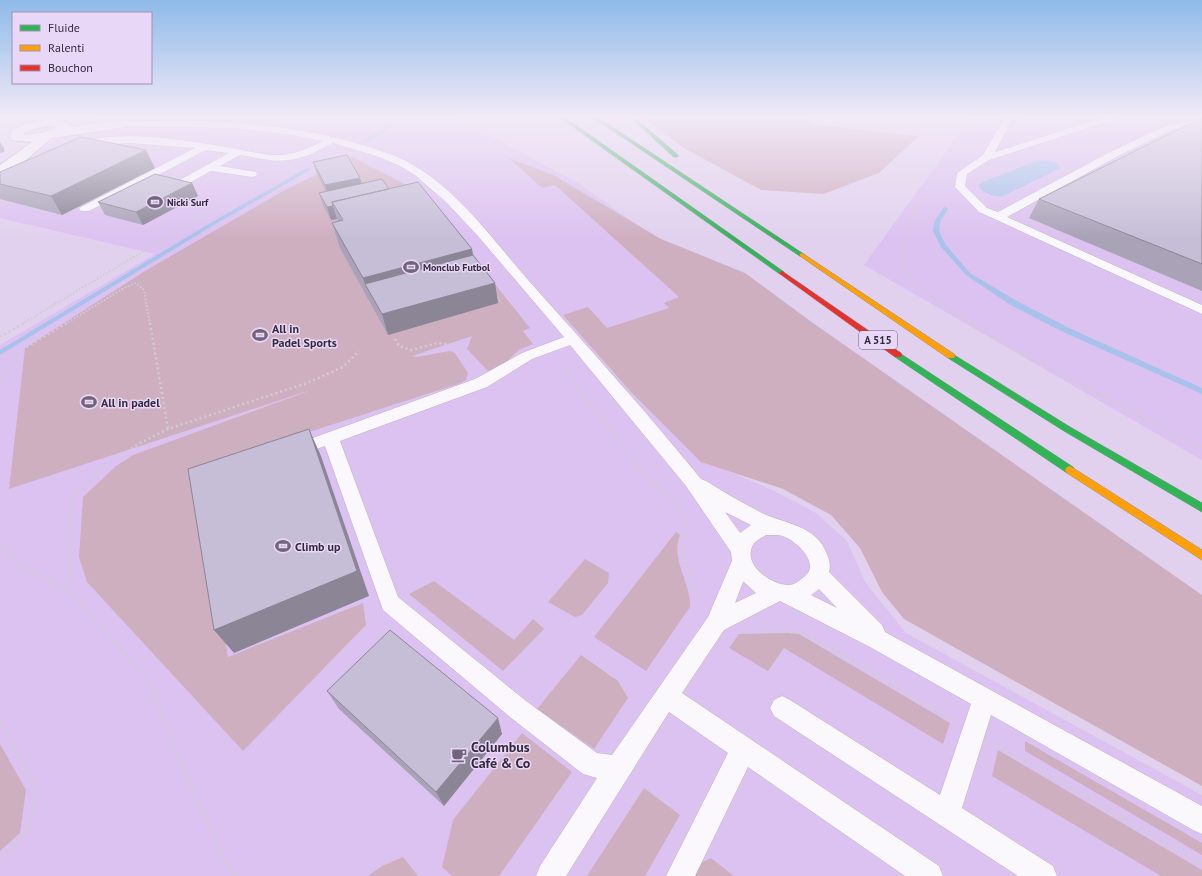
<svg xmlns="http://www.w3.org/2000/svg" width="1202" height="876" font-family="'PT Sans',sans-serif">
<style>
.built{fill:#dcc2f0}
.green{fill:#ceafc0;fill-rule:evenodd}
.water{fill:#a8c2eb}
.lines{fill:none;stroke-linecap:round;stroke-linejoin:round}
.stream{fill:#a8c2eb;fill-rule:evenodd}
.lane-casing{stroke:#bdb1c8;stroke-width:1}
.street-casing{stroke:#bdb1c8;stroke-width:2}
.fast-casing{stroke:#8e93a1;stroke-width:1}
.slow-casing{stroke:#8e93a1;stroke-width:1}
.jam-casing{stroke:#8e93a1;stroke-width:1}
.path-far4{stroke:#d1ccd4;stroke-width:1.5;stroke-dasharray:1 2;stroke-linecap:butt}
.path-far3{stroke:#d1ccd4;stroke-width:2;stroke-dasharray:1.5 2;stroke-linecap:butt}
.path-far2{stroke:#d1ccd4;stroke-width:2.5;stroke-dasharray:2 3;stroke-linecap:butt}
.path-far1{stroke:#d1ccd4;stroke-width:3;stroke-dasharray:2.5 3.5;stroke-linecap:butt}
.path{stroke:#d1ccd4;stroke-width:3.5;stroke-dasharray:3 4.5;stroke-linecap:butt}
.lane{fill:#faf8fc;fill-rule:evenodd}
.street{fill:#faf8fc;fill-rule:evenodd}
.fast{fill:#30b455;fill-rule:evenodd}
.slow{fill:#ff9f0a;fill-rule:evenodd}
.jam{fill:#e5322d;fill-rule:evenodd}
.wall{fill:#aaa3b8}
.shaded-wall{fill:#8b8596}
.building{fill:#c6bed6;stroke:#8b8596}
.labels{text-anchor:middle;dominant-baseline:central;stroke-width:3;stroke-linejoin:round;paint-order:stroke}
.far-poi-label{font-size:10px;font-weight:bold;fill:#35293e;stroke:#e9d7f8;text-anchor:start}
.shield{fill:#e9d7f8;stroke:#6b5d76;stroke-width:1}
.shield-label{font-size:11px;font-weight:bold;fill:#35293e}
.poi-label{font-size:12px;font-weight:bold;fill:#35293e;stroke:#e9d7f8;text-anchor:start}
.near-poi-label{font-size:14px;font-weight:bold;fill:#35293e;stroke:#e9d7f8;text-anchor:start}
</style>
<rect width="100%" height="100%" fill="#e1d1ee"/>
<path class="built" d="M72 116H457L518 151 578 183 808 345 724 469 774 491 816 513 847 541 865 582 906 633 1202 795V876H0V345L155 254 0 218V182L56 139 119 125Z
M972 116H1202V460L864 265Z"/>
<path class="green" d="M641 116H813L809 124 919 136 879 173 824 194 761 190 684 148Z
M352 157 405 184 420 202 435 209 530 328 523 331 533 344 519 350 497 370 488 371 467 349 472 336 412 356 417 357 450 351 455 353 468 373 466 380 458 384 210 464 202 499 228 657 363 603 366 625 243 751 87 582 79 557 83 497 116 466 133 455 314 389 9 489 25 348 145 271 283 191ZM425 205 502 303V304L423 206Z
M509 158 553 175 661 239 745 273 813 323 1202 595V786L904 619 882 592 860 548 831 515 783 489 701 462 631 392 563 315 588 307 607 328 669 308 664 303 679 297 555 185 542 188Z
M676 532 680 535C670 560 691 582 690 607L646 671 594 637Z
M585 559 609 573 608 583 582 615 575 617 548 602Z
M434 581 514 640 533 619 544 629 503 671 409 594Z
M789 633 799 634 950 723 943 744 784 648 768 671 729 648 739 634Z
M581 655 618 681 628 698 594 749 537 709Z
M522 733 572 772 499 876H452L442 867 453 820Z
M1025 741 1202 843V855L1025 751Z
M0 744 26 790 20 833 0 851Z
M998 750 1202 870V876H1161L992 776Z
M644 788 680 815 645 876H587Z
M403 857 418 876H368L382 866Z
M711 858 734 876H689L693 867Z"/>
<path class="water" d="M1040 160C1047 160 1058 161 1061 168L1003 196C993 197 986 194 979 188V185L982 182Z"/>
<g class="lines">
<path class="stream" d="M407 116H412L367 142 362 141Z
M307 168 312 169 214 225 0 355V350L210 223Z
M945 207 948 209 940 222 939 231 946 245 970 273 1015 300 1069 328 1202 388V394L1063 332 1009 304 966 275 941 247 933 231 934 222 943 208Z"/>
<defs>
<path id="lane" d="M1005 116H1014L995 152 1108 116H1121L1119 118 989 160 967 174 965 186 987 208 998 212 1110 152 1165 126 1202 119V125L1171 130 1118 156 1007 217 1202 305V314L979 212 955 187 957 173 983 155Z
M120 121C202 120 284 121 362 145 376 149 390 153 404 160 456 186 491 238 529 281 587 346 646 411 701 479L706 481C725 493 743 503 762 513 785 524 816 525 827 554 829 560 831 565 829 572L882 625 885 632 1202 806V834L1193 830 991 715 962 808 1053 866 1057 876H1018L774 716 770 708 774 700 782 696 790 700 940 795 971 704 870 647 780 601 724 630 682 693 939 866 943 876H905L748 767 695 876H666L728 753 669 712 566 876H536L540 866 597 778 583 774 510 717 383 610 325 446 294 457 288 455 285 451 288 447 475 379 522 353 564 337 477 235 447 203 415 175 398 165 379 157 333 143 309 155 291 160 275 161 240 155 220 166 256 172 257 174 256 176 252 177 211 171 184 186H176L175 184 176 182 229 153 206 150 89 211H81L79 209 81 207 195 148 129 143 80 147 77 146 75 144 77 142C125 130 178 139 226 147 244 150 265 156 283 155 298 153 311 147 323 141L292 135 235 128 117 126 115 124ZM570 345 686 486 731 552 732 561 708 617 612 755 597 753 526 701 398 597 340 441 487 387 532 359ZM725 512 751 525 740 533ZM766 535C774 535 781 534 787 538 798 543 820 564 805 576 800 580 794 586 787 585 771 584 744 566 752 547 754 541 761 538 766 535ZM744 582 756 593 735 603 743 582ZM819 589 837 608 811 595Z"/>
<path id="street" d="M50 119 65 121 69 127 120 120 124 121 126 124 124 127 120 128 52 138 21 164 5 174 0 175V165L32 142 12 140 10 137 12 130 27 123ZM50 126 56 127C47 133 34 135 22 134L36 128Z"/>
<path id="fast" d="M558 116H563L784 272V274H780Z
M591 116H596L805 255 804 256H800Z
M629 116H633L678 155V157H674Z
M898 352 1073 467 1075 470 1073 473H1067L895 357 894 355 895 353Z
M951 353 1070 427 1202 503V512L1064 431 948 358 947 356 948 354Z"/>
<path id="slow" d="M802 253 954 354 955 356 954 358H948L800 256V254Z
M1070 466 1202 550V560L1067 473 1065 470 1067 467Z"/>
<path id="jam" d="M782 271 901 353 902 355 901 357H895L780 274 779 273Z"/>
</defs>
<use href="#lane" class="lane-casing"/>
<use href="#street" class="street-casing"/>
<use href="#fast" class="fast-casing"/>
<use href="#slow" class="slow-casing"/>
<use href="#jam" class="jam-casing"/>
<path class="path-far4" d="M216 208 245 191
M916 208 925 198 942 187"/>
<path class="path-far3" d="M916 207 907 223 909 239 903 258V267L917 285 947 308 972 324
M22 324 217 207
M65 324 124 288 136 283 144 290 150 324"/>
<path class="path-far2" d="M150 323 168 429
M970 323 1039 363 1202 448
M0 337 24 323
M395 339 399 346 411 350 438 343 459 346 470 365
M563 364 588 401 641 468
M0 383 11 362 25 348 67 323
M102 468 140 443 168 429 307 383 343 367 359 351"/>
<path class="path-far1" d="M103 467 71 500 69 591 121 649
M640 467 649 479 675 500 688 525 683 555 694 591 701 598
M0 546 22 567 69 591
M760 630 806 633
M814 638 833 649"/>
<path class="path" d="M120 648 148 680 189 782 226 864 237 876
M832 648 951 719
M0 720 38 791 28 832 0 862
M997 745 1202 864"/>
<use href="#lane" class="lane"/>
<use href="#street" class="street"/>
<use href="#fast" class="fast"/>
<use href="#slow" class="slow"/>
<use href="#jam" class="jam"/>
</g>
<path class="wall" d="M1202 119V291L1029 218 1039 199Z
M313 162 362 183 389 189 472 249 473 255 495 283 498 303 388 335 340 248 332 223 338 222 337 219 331 220 323 206 319 193 325 191 317 174Z
M155 168 62 215 0 199V172Z
M192 183 198 196 143 225 105 215 98 202Z
M327 691 502 734 444 806 339 709Z"/>
<path class="shaded-wall" d="M0 142 4 148V152L0 153Z
M146 150 155 168 62 215 51 196Z
M360 178 364 191 329 198 325 185Z
M192 183 198 196 143 225 136 212Z
M333 206 337 219 331 220 327 207Z
M472 249 476 275 365 284 363 278Z
M495 283 498 303 388 335 382 314Z
M309 429 321 456 369 596 234 653 214 630Z
M498 718 502 734 444 806 436 792Z"/>
<path class="building" d="M1201 118 1202 119V264L1039 199Z
M81 137 146 150 51 196 0 184V172Z
M347 155 360 178 325 185 313 162Z
M155 174 192 183 136 212 98 202Z
M382 179 389 189 332 202 333 206 327 207 319 193Z
M418 182 472 249 363 278 332 223 343 220 332 202Z
M473 255 495 283 382 314 365 284Z
M309 429 357 571 214 630 188 469Z
M390 630 498 718 436 792 327 691Z"/>
<linearGradient id="sky" x2="0" y2="1"><stop stop-color="#8ebae9"/><stop offset="0.49" stop-color="#f2eaf7"/><stop offset="1" stop-color="#f2eaf7" stop-opacity="0"/></linearGradient>
<rect width="1202" height="238" fill="url(#sky)"/>
<defs>
<symbol id="stadium-bare" viewBox="-9 -9 18 18"><path d="M0-5a6.5 5 0 1 0 0 10a6.5 5 0 1 0 0-10ZM-3.5-1.8h7v3.6h-7Z" fill="#71647c" stroke="#e9d7f8" stroke-width="2.5" paint-order="stroke"/></symbol>
<symbol id="cafe-bare" viewBox="-9 -9 18 18"><path d="M-5.5-4.5H6V0H3Q3 3.5 0 3.5H-2.5Q-5.5 3.5-5.5 0ZM3-3.2v2h1.7v-2ZM-6 4.5H4V6H-6Z" fill="#71647c" stroke="#e9d7f8" stroke-width="2.5" paint-order="stroke"/></symbol>
</defs>
<g fill-rule="evenodd">
<use href="#stadium-bare" x="144" y="191" width="22" height="22"/>
<use href="#stadium-bare" x="400" y="256" width="22" height="22"/>
<use href="#stadium-bare" x="249" y="324" width="22" height="22"/>
<use href="#stadium-bare" x="78" y="391" width="22" height="22"/>
<use href="#stadium-bare" x="272" y="535" width="22" height="22"/>
<use href="#cafe-bare" x="448" y="744" width="22" height="22"/>
</g>
<g class="labels">
<g class="far-poi-label">
<text x="167" y="202">Nicki Surf</text>
<text x="423" y="267">Monclub Futbol</text>
</g>
<rect class="shield" x="859" y="331" width="38" height="18" rx="3"/>
<g class="shield-label">
<text x="878" y="340">A 515</text>
</g>
<g class="poi-label">
<text x="272" y="328">All in<tspan x="272" dy="14">Padel Sports</tspan></text>
<text x="101" y="402">All in padel</text>
<text x="295" y="546">Climb up</text>
</g>
<g class="near-poi-label">
<text x="471" y="747">Columbus<tspan x="471" dy="16">Café &amp; Co</tspan></text>
</g>
</g>
<rect x="12" y="12" width="140" height="72" fill="#e9d7f8" stroke="#a191ae"/>
<rect x="20" y="25" width="20" height="6" fill="#30b455" stroke="#a191ae"/>
<text x="48" y="32" font-size="12" fill="#35293e">Fluide</text>
<rect x="20" y="45" width="20" height="6" fill="#ff9f0a" stroke="#a191ae"/>
<text x="48" y="52" font-size="12" fill="#35293e">Ralenti</text>
<rect x="20" y="65" width="20" height="6" fill="#e5322d" stroke="#a191ae"/>
<text x="48" y="72" font-size="12" fill="#35293e">Bouchon</text>
</svg>
